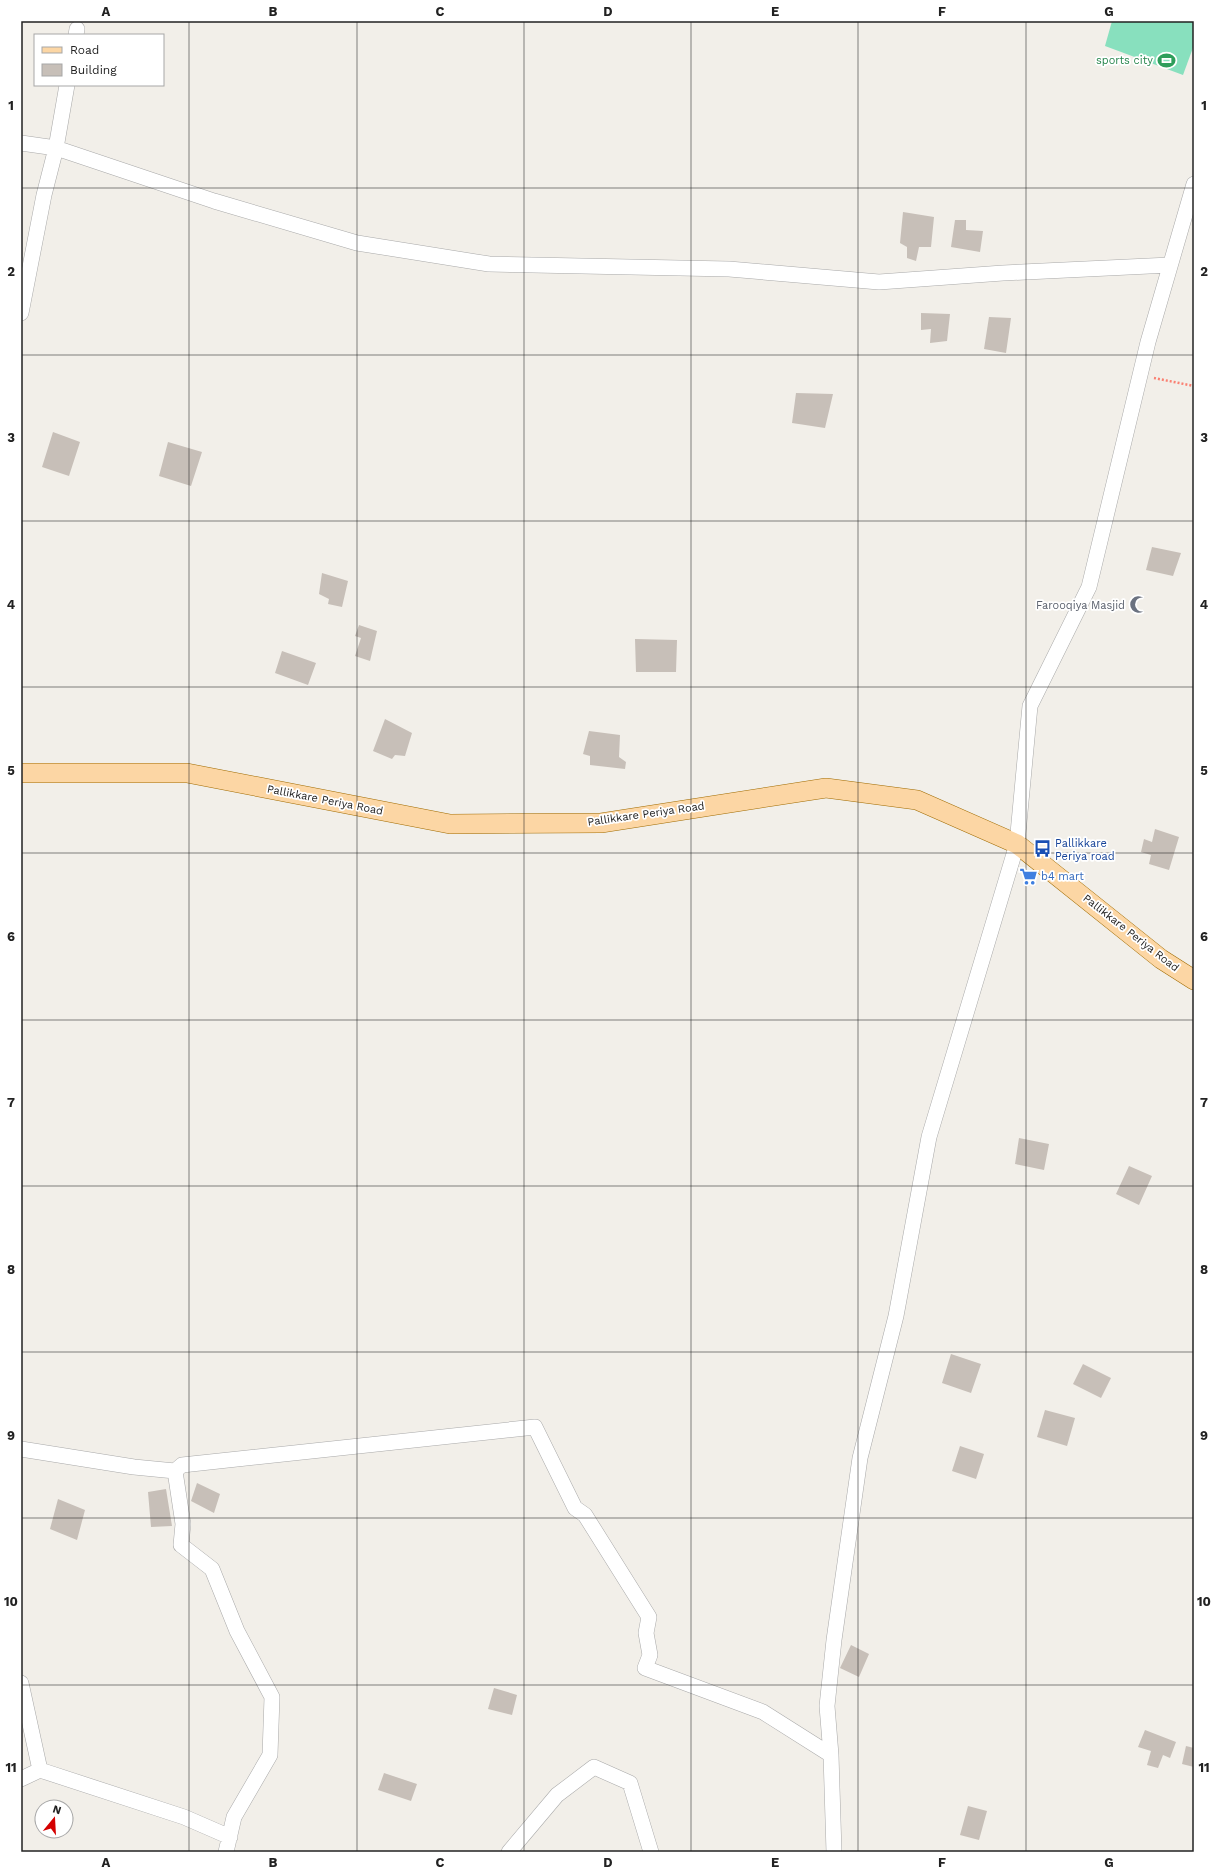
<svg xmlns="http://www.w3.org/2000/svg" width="1215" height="1873" font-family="'Work Sans',sans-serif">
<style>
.pitch{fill:#88e0be}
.building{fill:#c7bfb8}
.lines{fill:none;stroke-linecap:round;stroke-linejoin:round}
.minor-casing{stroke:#a9a9a9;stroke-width:16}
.major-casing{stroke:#a06b00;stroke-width:20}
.path{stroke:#fa8072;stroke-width:2.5;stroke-dasharray:2 2;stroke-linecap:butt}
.minor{stroke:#fff;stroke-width:15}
.major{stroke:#fcd6a4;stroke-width:19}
.grid{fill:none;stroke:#222;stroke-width:1;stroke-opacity:0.55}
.labels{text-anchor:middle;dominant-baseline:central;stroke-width:3.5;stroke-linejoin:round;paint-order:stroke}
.leisure-label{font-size:11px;fill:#27864d;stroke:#fff;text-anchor:end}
.worship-label{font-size:11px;fill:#5b616d;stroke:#fff;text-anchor:end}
.street-label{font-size:11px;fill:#222;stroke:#fff}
.transit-label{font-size:11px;fill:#164399;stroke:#fff;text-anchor:start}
.shop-label{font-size:11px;fill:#366cbe;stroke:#fff;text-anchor:start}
.neatline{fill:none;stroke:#222;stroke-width:1.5}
.grid-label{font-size:13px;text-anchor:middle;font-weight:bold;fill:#222}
</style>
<rect width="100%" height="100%" fill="#f2efe9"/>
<path class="pitch" d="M1112 21H1194V45L1183 75 1105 46Z"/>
<path class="building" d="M903 212 934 217 931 247H919L916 261 907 258V247L900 243Z
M955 220H966V230L983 231 980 252 951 247Z
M921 313 950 314 947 341 930 343 931 329 921 330Z
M989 317 1011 318 1006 353 984 349Z
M796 393 833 394 825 428 792 423Z
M53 432 80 442 69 476 42 467Z
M168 442 202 452 191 486 159 476Z
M1152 547 1181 553 1173 576 1146 570Z
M322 573 348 581 342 607 328 604 329 599 319 594Z
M359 625 377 631 370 661 355 656 361 638 355 636Z
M635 639 677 640 676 672H636Z
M282 651 316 663 308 685 275 673Z
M385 719 412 733 405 756 395 755 392 759 373 751Z
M589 731 620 735 619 757 626 762 625 769 590 765V756L583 754Z
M1155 829 1179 837 1169 870 1149 864 1151 855 1141 852 1144 839 1152 842Z
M1019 1138 1049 1144 1044 1170 1015 1164Z
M1129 1166 1152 1176 1139 1205 1116 1194Z
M951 1354 981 1364 971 1393 942 1383Z
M1083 1364 1111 1378 1101 1398 1073 1384Z
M1045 1410 1075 1418 1067 1446 1037 1437Z
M960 1446 984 1454 976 1479 952 1471Z
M197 1483 220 1494 214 1513 191 1501Z
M166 1489 172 1526 151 1527 148 1492Z
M58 1499 85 1510 77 1540 50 1529Z
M851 1645 869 1654 859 1677 840 1668Z
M494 1688 517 1695 512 1715 488 1709Z
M1145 1730 1176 1742 1170 1758 1163 1755 1158 1768 1147 1765 1151 1751 1138 1747Z
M1186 1746 1194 1748V1767L1182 1764Z
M384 1773 417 1784 411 1801 378 1790Z
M968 1806 987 1811 979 1840 960 1835Z"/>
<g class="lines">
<defs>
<path id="minor" d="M76 35 77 29
M21 143 56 148 214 201 357 243 489 264 729 269 879 282 1003 273 1170 265
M21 313 44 195 56 148 67 85
M21 1449 134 1467 175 1471 183 1524 181 1545 212 1569 237 1631 272 1697 270 1755 234 1817 226 1852
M175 1471 182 1465 535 1427 575 1508 585 1515 649 1617 646 1633 650 1655 645 1668 763 1712 831 1755
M21 1683 40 1770 184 1817 230 1837
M21 1779 40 1770
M509 1852 557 1795 594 1767 630 1783 651 1852
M834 1852 831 1755 827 1706 834 1640 860 1458 896 1316 929 1137 1017 844 1030 706 1089 587 1148 342 1194 184"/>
<path id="major" d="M21 773H187L450 824 601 823 826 788 917 800 1017 844 1161 959 1194 980"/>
</defs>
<use href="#minor" class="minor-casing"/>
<use href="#major" class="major-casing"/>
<path class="path" d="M1154 378 1194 386"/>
<use href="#minor" class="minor"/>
<use href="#major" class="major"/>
</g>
<path class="grid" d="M189 21V1852M357 21V1852M524 21V1852M691 21V1852M858 21V1852M1026 21V1852M21 188H1194M21 355H1194M21 521H1194M21 687H1194M21 853H1194M21 1020H1194M21 1186H1194M21 1352H1194M21 1518H1194M21 1685H1194"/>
<defs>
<symbol id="stadium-bare" viewBox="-9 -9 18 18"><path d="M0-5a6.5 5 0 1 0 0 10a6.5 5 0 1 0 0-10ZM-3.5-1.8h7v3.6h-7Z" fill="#2e9e5b" stroke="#fff" stroke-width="2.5" paint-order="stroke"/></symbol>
<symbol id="mosque-bare" viewBox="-9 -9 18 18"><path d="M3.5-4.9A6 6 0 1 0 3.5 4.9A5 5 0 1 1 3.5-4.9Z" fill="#6b7280" stroke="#fff" stroke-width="2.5" paint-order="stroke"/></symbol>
<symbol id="bus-bare" viewBox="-9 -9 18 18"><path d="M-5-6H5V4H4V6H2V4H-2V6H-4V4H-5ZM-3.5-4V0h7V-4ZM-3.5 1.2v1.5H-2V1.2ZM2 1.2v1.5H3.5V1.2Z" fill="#1a4fb4" stroke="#fff" stroke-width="2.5" paint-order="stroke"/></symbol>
<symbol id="supermarket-bare" viewBox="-9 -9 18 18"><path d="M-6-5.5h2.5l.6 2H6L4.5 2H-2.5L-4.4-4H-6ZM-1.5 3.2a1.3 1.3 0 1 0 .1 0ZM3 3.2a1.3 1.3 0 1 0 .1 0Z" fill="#3f7fe0" stroke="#fff" stroke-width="2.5" paint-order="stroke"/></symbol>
</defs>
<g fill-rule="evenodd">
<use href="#stadium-bare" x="1154" y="48" width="25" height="25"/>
<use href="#mosque-bare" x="1126" y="592" width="25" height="25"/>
<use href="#bus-bare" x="1030" y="836" width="25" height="25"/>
<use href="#supermarket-bare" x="1016" y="864" width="25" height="25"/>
</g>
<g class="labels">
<g class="leisure-label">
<text x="1153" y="60">sports city</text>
</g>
<g class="worship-label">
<text x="1125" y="605">Farooqiya Masjid</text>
</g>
<g class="street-label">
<text transform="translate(325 800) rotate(11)">Pallikkare Periya Road</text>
<text transform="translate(646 814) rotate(-8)">Pallikkare Periya Road</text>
<text transform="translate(1131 933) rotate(38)">Pallikkare Periya Road</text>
</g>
<g class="transit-label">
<text x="1055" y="843">Pallikkare<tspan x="1055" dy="13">Periya road</tspan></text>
</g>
<g class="shop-label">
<text x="1041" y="876">b4 mart</text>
</g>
</g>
<rect width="1215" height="1873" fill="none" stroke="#ffffff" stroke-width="44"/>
<rect x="34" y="34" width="130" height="52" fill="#ffffff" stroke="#a7a7a7"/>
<rect x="42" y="47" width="20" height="6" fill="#fcd6a4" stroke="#a7a7a7"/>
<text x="70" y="54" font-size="12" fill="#222222">Road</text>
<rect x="42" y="64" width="20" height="12" fill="#c7bfb8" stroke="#a7a7a7"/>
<text x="70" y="74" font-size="12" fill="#222222">Building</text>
<g transform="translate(54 1819) rotate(18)"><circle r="19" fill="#ffffff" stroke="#a7a7a7"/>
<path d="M0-3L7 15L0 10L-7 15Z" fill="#d40000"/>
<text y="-6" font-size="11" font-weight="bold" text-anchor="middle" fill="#222222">N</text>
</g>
<rect x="22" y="22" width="1171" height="1829" class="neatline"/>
<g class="grid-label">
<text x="106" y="16">A</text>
<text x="273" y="16">B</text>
<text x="440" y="16">C</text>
<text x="608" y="16">D</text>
<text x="775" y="16">E</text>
<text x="942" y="16">F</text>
<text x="1109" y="16">G</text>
<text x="11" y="110">1</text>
<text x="1204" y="110">1</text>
<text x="11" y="276">2</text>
<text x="1204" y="276">2</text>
<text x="11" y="442">3</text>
<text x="1204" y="442">3</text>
<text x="11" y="609">4</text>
<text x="1204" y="609">4</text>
<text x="11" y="775">5</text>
<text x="1204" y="775">5</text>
<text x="11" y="941">6</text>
<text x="1204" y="941">6</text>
<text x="11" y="1107">7</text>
<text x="1204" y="1107">7</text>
<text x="11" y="1274">8</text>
<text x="1204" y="1274">8</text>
<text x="11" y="1440">9</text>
<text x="1204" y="1440">9</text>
<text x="11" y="1606">10</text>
<text x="1204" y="1606">10</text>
<text x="11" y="1772">11</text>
<text x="1204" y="1772">11</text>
<text x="106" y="1867">A</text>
<text x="273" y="1867">B</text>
<text x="440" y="1867">C</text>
<text x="608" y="1867">D</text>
<text x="775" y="1867">E</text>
<text x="942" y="1867">F</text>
<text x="1109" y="1867">G</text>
</g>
</svg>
